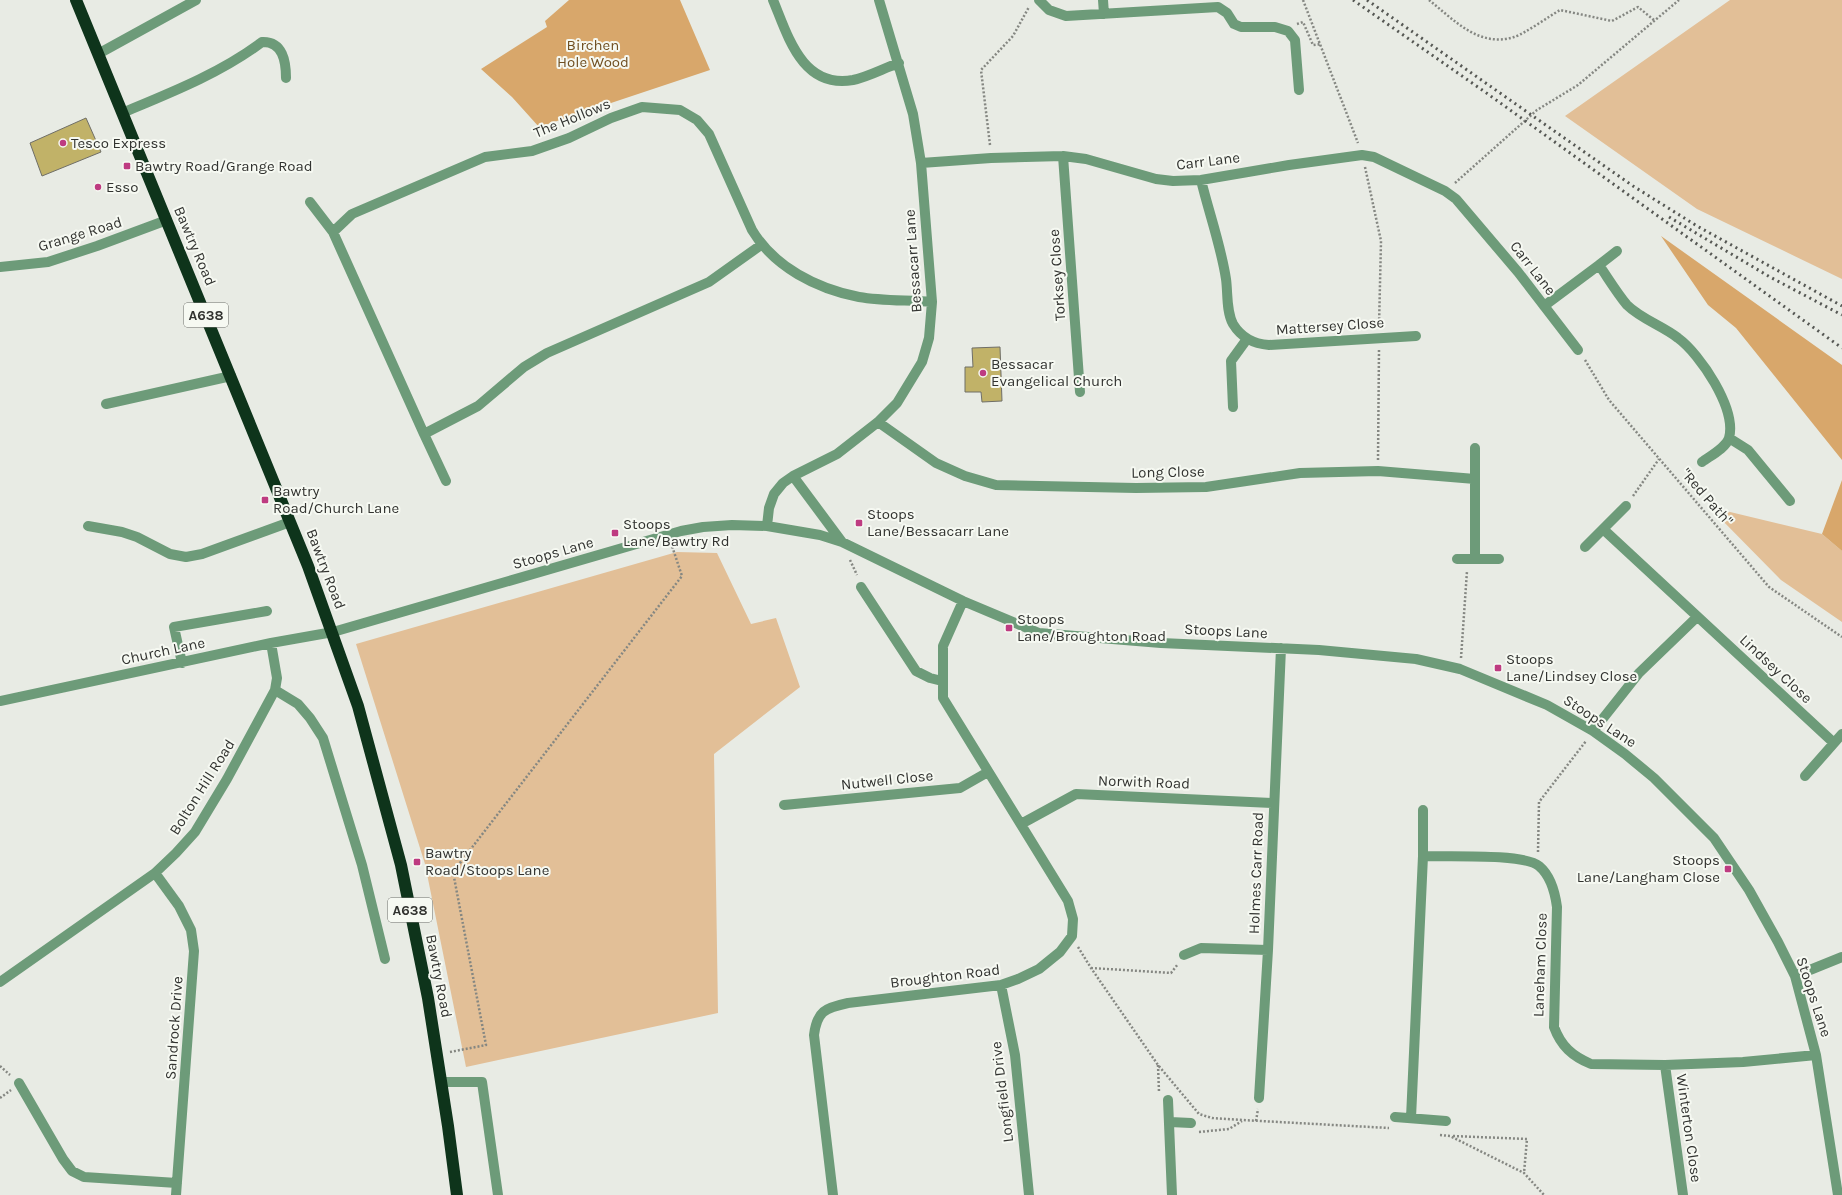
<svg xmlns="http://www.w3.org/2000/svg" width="1842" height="1195" font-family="Karla,sans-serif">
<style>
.green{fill:#e2bf97}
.forest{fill:#d8a76b}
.building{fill:#c1b268;stroke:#6f6e67}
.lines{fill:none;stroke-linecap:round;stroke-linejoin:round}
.path{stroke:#858782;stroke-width:2.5;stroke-dasharray:2 2;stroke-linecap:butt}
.minor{stroke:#6d9b79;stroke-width:10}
.highway{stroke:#0e341b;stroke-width:12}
.rail{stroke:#555753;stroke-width:3;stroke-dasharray:2 4;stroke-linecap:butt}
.poi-dot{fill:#be3b81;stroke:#f6f9f2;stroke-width:1.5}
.labels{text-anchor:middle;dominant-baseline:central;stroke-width:4;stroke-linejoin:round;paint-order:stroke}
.shield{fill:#f6f9f2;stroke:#6d6e6a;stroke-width:1}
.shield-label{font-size:14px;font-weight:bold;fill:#323330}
.park-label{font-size:15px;fill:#704f21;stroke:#f6f9f2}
.street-label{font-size:15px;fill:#323330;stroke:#f6f9f2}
.poi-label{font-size:15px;fill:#323330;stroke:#f6f9f2;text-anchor:start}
</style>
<rect width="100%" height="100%" fill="#e8ebe4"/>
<path class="green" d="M1730 0H1842V279L1697 209 1565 116Z
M1726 511 1822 534 1842 551V622L1781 580 1717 515Z
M677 552 717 553 751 624 776 618 800 687 714 754 718 1013 466 1067 425 864 356 644Z"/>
<path class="forest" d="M569 0H680L710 70 539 127 512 97 481 69 547 27 545 21Z
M1661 236 1842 365V460L1736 328 1708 305Z
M1842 480V551L1822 534Z"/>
<path class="building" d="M86 118 101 152 42 176 30 143Z
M1000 347 1002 401 982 402 981 392H965V367H973L972 348Z"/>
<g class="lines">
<path class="path" d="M1303 0 1358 143
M1429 0C1454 20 1479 48 1514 37 1526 33 1548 17 1560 10L1612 21 1638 7 1654 20
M1297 24 1303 22 1313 45 1321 44
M990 145 981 70 1013 36 1029 7
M1365 167 1381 241 1379 326
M1455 183 1537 110 1578 85 1679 0
M1585 360 1609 400 1769 587 1842 637
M1378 460 1379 349
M1633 496 1659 459
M850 560 857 575
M1461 658 1467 571
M1538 852 1539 802 1586 741
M1078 947 1091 968 1158 1065 1199 1114 1212 1118 1242 1120 1389 1128
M1091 968 1171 973 1178 964
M450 1052 486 1045 453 872 682 576 672 546
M1158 1065 1159 1092
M0 1066 10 1075
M0 1098 11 1090
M1256 1121 1258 1109
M1199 1132 1229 1129 1242 1121
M1440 1135 1450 1136 1524 1173 1544 1195
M1453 1136 1527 1139 1524 1173"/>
<path class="minor" d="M773 0C788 36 802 89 853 80 868 77 884 68 899 63
M1039 0 1049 10 1066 16 1218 7 1227 13 1234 24 1241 27H1275L1288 31 1295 40 1299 90
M1103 0 1104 14
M98 54 196 0
M122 113C170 93 221 73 262 42 283 41 286 62 286 78
M1063 156 1080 392
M921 163 991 158 1063 156 1086 159 1156 179 1173 181 1201 180 1289 165 1362 155 1374 157 1445 191 1456 199 1518 272 1578 350
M1201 180C1209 213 1221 246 1226 279 1228 293 1226 311 1233 324 1241 337 1254 344 1269 345L1416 336
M310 202 333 232
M761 245 709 282 547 353 524 367 478 406 424 434 333 232 352 214 485 157 532 151 569 138 611 118 642 107 680 110 697 120 709 134 752 230C774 267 817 289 859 297 882 301 908 300 932 302
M1599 265 1617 251
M0 267 48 262 97 246 167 220
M1544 306 1599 265C1608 278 1617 293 1627 305 1641 319 1663 326 1678 338 1700 354 1737 409 1729 438 1726 448 1710 456 1702 462
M106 404 231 376
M1233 407 1231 361 1247 339
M878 422 936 463 965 476 996 485 1136 488 1206 487 1300 473 1378 471 1475 479
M424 434 446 481
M1729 438 1748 450 1790 501
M793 476 842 542
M88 526 122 532 137 537 170 554 186 557 202 554 290 522
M767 526 769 508 774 494 783 483 793 476 837 454 878 422 897 403 922 362 929 338 932 302 921 163 913 114 879 0
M1603 529 1834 743
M1585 547 1626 506
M1457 559H1499
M1475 559V448
M861 587 916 671 930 678 942 681
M182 663 174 627 267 611
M275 690 298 704 310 718 323 738 362 865 385 959
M0 701 271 643 333 632 681 531 703 527 732 525 767 526 820 535 842 542 963 601 1039 633 1161 643 1319 650 1416 659 1460 669 1547 705 1593 731 1625 754 1654 778 1714 838 1749 890 1778 942 1795 976 1816 1055 1838 1195
M1593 731 1639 673 1697 617
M1805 776 1842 734
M784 805 960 788 988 772
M1021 824 1076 794 1274 803
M1423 856C1445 857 1524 853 1539 866 1551 876 1555 892 1557 907L1554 1027C1561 1046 1572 1056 1591 1064L1665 1065 1743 1062 1816 1055
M155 873 179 906 191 930 194 951 176 1195
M1184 955 1201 948 1268 950
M1795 976 1842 957
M0 982 155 873 176 853 195 832 227 779 275 690 277 678 271 643
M1001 985 1015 1055 1029 1195
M1665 1065 1683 1195
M442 1082H482L498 1195
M19 1083 63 1159 72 1171 84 1177 177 1183
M1259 1098 1268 950 1281 648
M1168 1100 1172 1195
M1395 1117 1446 1121
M1411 1118 1423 856V810
M1170 1122 1191 1123
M833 1195 814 1035C817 1011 825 1008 848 1003L1001 985 1018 979 1039 969 1060 952 1072 936 1073 919 1068 901 943 698V646L963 601"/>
<path class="highway" d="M76 0 308 566 358 706 401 865 428 998 448 1126 457 1195"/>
<path class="rail" d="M1353 0 1485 92 1842 348
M1367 0 1633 186 1697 226 1842 306
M1669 217 1770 277 1842 315"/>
</g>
<g class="poi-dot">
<circle cx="63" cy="143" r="4"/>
<rect x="123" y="162" width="8" height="8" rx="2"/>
<circle cx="98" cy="187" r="4"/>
<circle cx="983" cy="373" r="4"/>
<rect x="261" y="496" width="8" height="8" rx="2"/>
<rect x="855" y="519" width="8" height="8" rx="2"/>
<rect x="611" y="529" width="8" height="8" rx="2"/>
<rect x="1005" y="624" width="8" height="8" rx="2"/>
<rect x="1494" y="664" width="8" height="8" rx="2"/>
<rect x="413" y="858" width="8" height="8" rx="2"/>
<rect x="1724" y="865" width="8" height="8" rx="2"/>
</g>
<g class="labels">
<g class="shield">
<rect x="184" y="303" width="44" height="24" rx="3"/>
<rect x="388" y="898" width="44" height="24" rx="3"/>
</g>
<g class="shield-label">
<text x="206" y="315">A638</text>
<text x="410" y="910">A638</text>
</g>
<g class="park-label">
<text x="593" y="45">Birchen<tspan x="593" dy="17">Hole Wood</tspan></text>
</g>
<g class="street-label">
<text transform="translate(572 118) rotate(-22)">The Hollows</text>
<text transform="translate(1208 161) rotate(-7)">Carr Lane</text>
<text transform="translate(80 234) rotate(-17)">Grange Road</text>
<text transform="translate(195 246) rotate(67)">Bawtry Road</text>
<text transform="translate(913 261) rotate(-94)">Bessacarr Lane</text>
<text transform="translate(1533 268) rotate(52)">Carr Lane</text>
<text transform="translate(1057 275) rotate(-94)">Torksey Close</text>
<text transform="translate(1330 326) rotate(-4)">Mattersey Close</text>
<text transform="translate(1168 472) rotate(-1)">Long Close</text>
<text transform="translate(1707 497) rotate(49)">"Red Path"</text>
<text transform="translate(553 553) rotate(-16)">Stoops Lane</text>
<text transform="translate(326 569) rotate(69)">Bawtry Road</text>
<text transform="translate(1226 631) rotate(3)">Stoops Lane</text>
<text transform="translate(163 651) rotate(-12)">Church Lane</text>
<text transform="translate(1776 669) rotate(43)">Lindsey Close</text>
<text transform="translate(1600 721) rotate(33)">Stoops Lane</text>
<text transform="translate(887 780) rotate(-6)">Nutwell Close</text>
<text transform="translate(1144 782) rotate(2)">Norwith Road</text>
<text transform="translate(202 787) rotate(-58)">Bolton Hill Road</text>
<text transform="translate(1256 873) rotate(-88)">Holmes Carr Road</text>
<text transform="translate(1540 965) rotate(-88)">Laneham Close</text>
<text transform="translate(439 976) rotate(79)">Bawtry Road</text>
<text transform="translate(945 976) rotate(-7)">Broughton Road</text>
<text transform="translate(1814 997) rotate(72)">Stoops Lane</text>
<text transform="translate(174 1028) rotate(-86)">Sandrock Drive</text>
<text transform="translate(1002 1092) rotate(-97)">Longfield Drive</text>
<text transform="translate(1689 1128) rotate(82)">Winterton Close</text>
</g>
<g class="poi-label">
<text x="71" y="143">Tesco Express</text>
<text x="135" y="166">Bawtry Road/Grange Road</text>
<text x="106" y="187">Esso</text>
<text x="991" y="364">Bessacar<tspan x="991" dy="17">Evangelical Church</tspan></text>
<text x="273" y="491">Bawtry<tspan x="273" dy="17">Road/Church Lane</tspan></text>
<text x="867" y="514">Stoops<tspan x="867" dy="17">Lane/Bessacarr Lane</tspan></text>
<text x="623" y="524">Stoops<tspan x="623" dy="17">Lane/Bawtry Rd</tspan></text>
<text x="1017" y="619">Stoops<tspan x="1017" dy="17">Lane/Broughton Road</tspan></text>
<text x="1506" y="659">Stoops<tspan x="1506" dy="17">Lane/Lindsey Close</tspan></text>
<text x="425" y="853">Bawtry<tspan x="425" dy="17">Road/Stoops Lane</tspan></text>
<text x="1720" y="860" text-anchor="end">Stoops<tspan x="1720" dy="17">Lane/Langham Close</tspan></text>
</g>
</g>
</svg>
